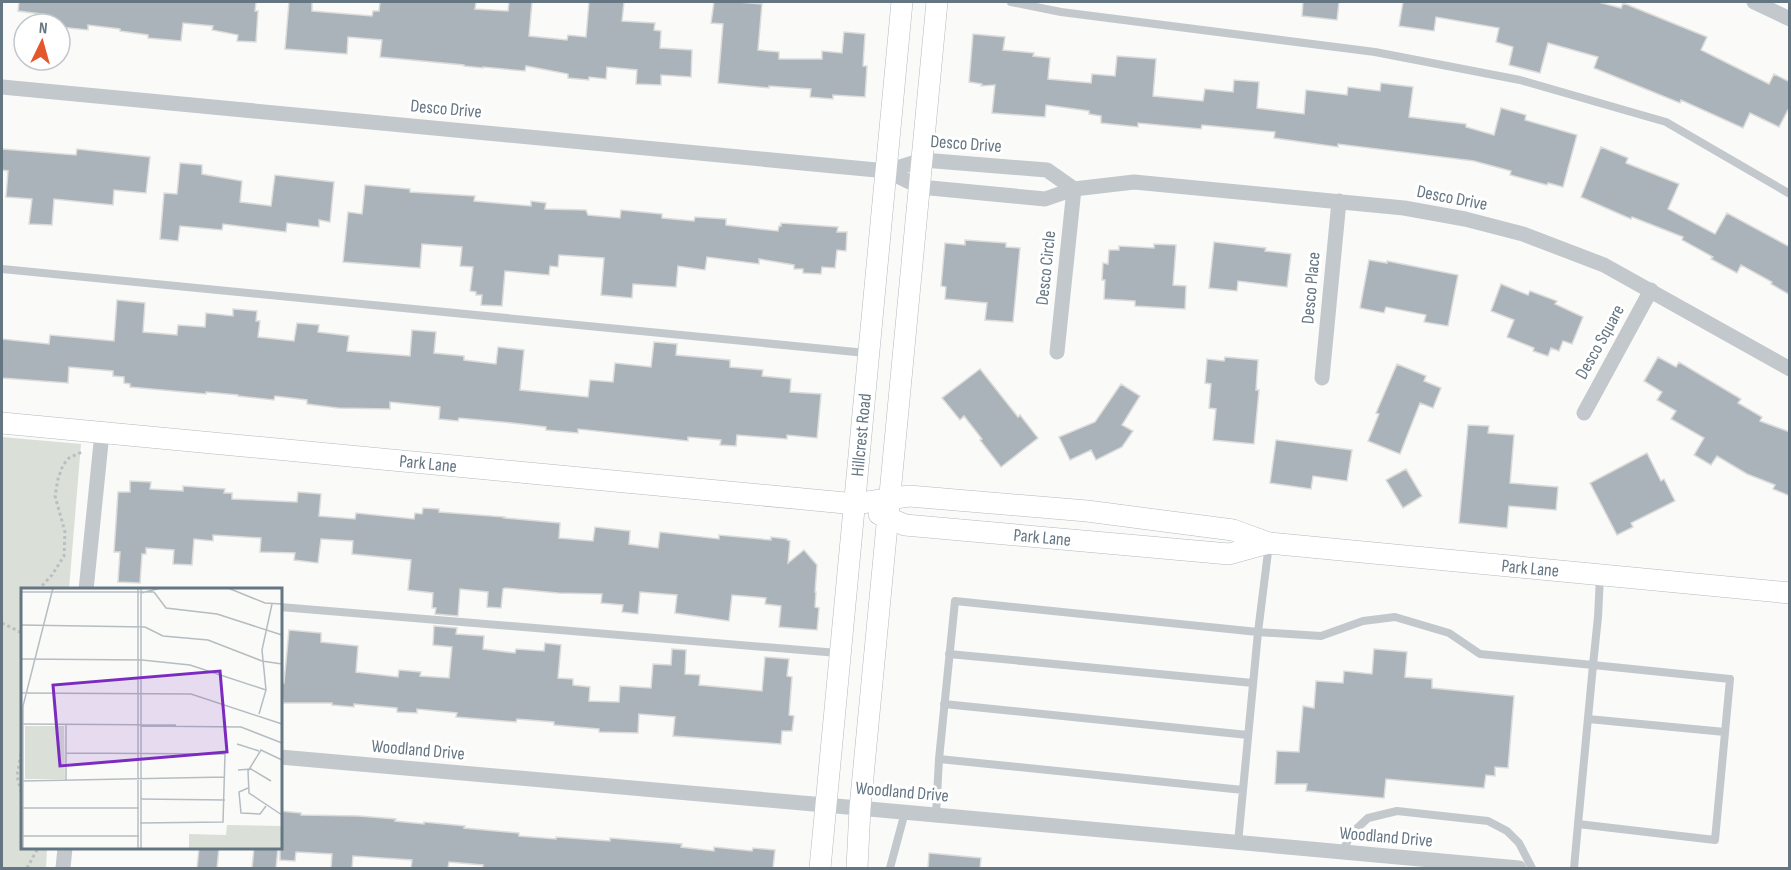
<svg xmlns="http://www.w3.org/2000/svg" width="1791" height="870" font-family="'Sofia Sans Condensed',sans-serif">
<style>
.green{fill:#dadfd7}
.building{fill:#aab3b9;stroke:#dcdcda;stroke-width:1.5}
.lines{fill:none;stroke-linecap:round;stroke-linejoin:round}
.secondary-casing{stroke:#b3babf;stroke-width:22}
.path{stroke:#bbbfc2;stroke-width:3;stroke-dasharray:3 3;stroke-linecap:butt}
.lane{stroke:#c3c8cc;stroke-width:8}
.street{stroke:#c3c8cc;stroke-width:15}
.secondary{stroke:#fff;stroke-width:21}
.labels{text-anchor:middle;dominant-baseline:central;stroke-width:6;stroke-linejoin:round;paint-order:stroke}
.street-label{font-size:18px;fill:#657683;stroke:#fff}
.inset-road{fill:none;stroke:#b5bdc2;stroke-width:1.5}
.view{fill:#7b2cbf;fill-opacity:0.15;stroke:#7b2cbf;stroke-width:3}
.inset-edge{fill:none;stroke:#657683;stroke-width:3}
</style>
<rect width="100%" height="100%" fill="#fafaf8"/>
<path class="green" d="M2 437 81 444 69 589 22 590V848H47L46 868H2Z"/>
<path class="building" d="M19 2H256L255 11H258L256 42 237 41 238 35 212 30 213 26 183 23 181 41 148 38V35L120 31V29L88 25V30L60 27V24H48L49 15 18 11Z
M289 2H312V11L372 16 373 11H379L380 2H476L475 9 508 11 509 2H532L529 36 567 40 568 35 586 37 589 2H624L622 21 655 23 654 30 661 31 660 48 692 50 691 77 661 75V85L636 84 637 70 607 67 606 79 589 77V80L568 78V74L526 66 525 71 483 67V68L464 66V65L380 57 382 40 348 37 347 54 285 49Z
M714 2H738L762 4 758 50 779 52V59H822V51L842 53 844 32 865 34 863 66H867L865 97 833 95V99L810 97 811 89 769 86V88L718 83 723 24 711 23Z
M1303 2H1339L1337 20 1302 16Z
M1403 2H1598L1621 8 1623 3 1707 37 1701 50 1769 84 1774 74 1790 82V106L1779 127 1750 113 1743 128 1681 100 1680 103 1594 68 1598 57 1548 43 1540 73 1509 65 1513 47 1496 42 1499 28 1436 17 1434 31 1399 26Z
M973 34 1005 37 1003 50 1034 53 1033 56 1050 58 1048 79 1091 83 1092 74 1115 76 1117 56 1156 59 1153 96 1203 101 1205 89 1233 92 1234 80 1259 82 1257 108 1304 114 1306 90 1347 95 1348 87 1380 91 1381 83 1413 87 1409 117 1466 124V127L1494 135 1501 108 1526 115 1525 120 1577 135 1563 187 1548 183 1547 185 1510 175 1511 171 1474 161 1338 144V147L1274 138 1275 132 1202 125 1201 129 1138 123V127L1101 123V116L1089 114V111L1046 105 1045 117 992 113 995 85 981 86 982 84 969 82Z
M1601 147 1628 158 1626 163 1679 184 1668 209 1715 234 1727 213 1790 247V295L1771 284 1772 282 1741 265 1737 273 1711 259 1713 257 1682 240 1683 237 1632 217 1631 219 1581 197Z
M2 149 76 155 77 149 150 157 146 193 114 190 113 205 54 199 52 225 29 224 32 199 6 197 8 171 2 170Z
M180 163 202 165V174L242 181 240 202 271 206 275 175 334 182 330 222 319 220V227L287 223 286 232 223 224 222 230 180 226 178 241 160 239 164 193 177 194Z
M365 185 410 189V192L475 196 474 201 531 206V201L546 203 545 209 586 210 588 215 620 218 621 210 662 214V218L694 221 695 217 726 219V225L778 231 779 226H781V223L838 227 837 232H847L846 251 837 250 835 268 822 267 821 274 803 273V269H794V265L759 259V264L707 257 705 270 678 266 676 287 633 284 632 298 601 295 604 258 559 255 558 267 550 266 549 275 505 271 502 306 481 305 482 295H476V292L470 291 473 267 460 266 462 247 422 244 420 268 343 262 348 212 362 214Z
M965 240 1006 243V247L1020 248 1013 322 985 320 987 303 945 299 946 287 941 286 945 243 965 245Z
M1214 242 1266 248 1265 251 1291 254 1287 287 1238 281 1237 291 1209 288Z
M1154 244 1176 245 1173 285 1186 286 1185 309 1135 306V301L1104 299 1105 280H1102L1103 263 1108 264 1109 250H1119V246L1154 248Z
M1369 260 1387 263V261L1458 275 1448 326 1424 322 1426 315 1386 307 1384 313 1360 308Z
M1501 284 1528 295 1530 291 1557 301 1555 304 1583 317 1572 344 1563 341 1559 351 1551 348 1548 356 1533 351 1534 348 1507 337 1514 320 1491 311Z
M117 300 145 303 143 332 177 335 178 325 205 327 206 313 233 316V309L257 311 256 321H260L258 337 294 341 297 323 319 325 318 332 349 336 347 351 410 356 412 330 436 332 434 353 464 356V360L496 364 498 347 524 350 520 390 588 397 590 380 613 382 615 363 651 367 654 342 677 344 676 355 730 360V367L763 370 762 376 791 379 790 392 821 394 817 438 787 435V439L737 435 736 446 720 445 721 440 688 437V441L578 429V433L546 430V427L512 423 459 418 458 421 439 419 440 407 390 402V409L338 408 307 404V400L275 396 274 400 238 396V395L206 392V394L130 387V384L124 383V377L113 376V371L69 367 68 383 2 378V339L49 344 50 335 114 341Z
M1225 357 1258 360 1256 390H1259L1254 444 1213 440 1216 409 1209 408 1211 384 1205 383 1207 359 1224 361Z
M1658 357 1676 367 1679 362 1741 399 1738 403 1762 417 1760 421 1790 432V496L1773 489 1775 485 1747 474 1717 456 1711 465 1694 455 1704 438 1671 419 1676 411 1657 400 1662 392 1644 381Z
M1397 364 1426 376 1424 381 1441 388 1433 408 1420 403 1400 454 1368 441 1379 414 1376 413Z
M980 369 1018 417 1020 415 1038 438 1001 467 980 440 982 439 964 416 960 420 942 398Z
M1121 384 1140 396 1122 425 1133 431 1122 447 1096 460 1091 450 1070 460 1059 437 1095 422Z
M1468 425 1489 426 1488 433 1514 435 1510 483 1558 487 1556 510 1509 506 1507 528 1459 523Z
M1276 440 1352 450 1347 481 1313 476 1311 489 1270 483Z
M1647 453 1661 481 1664 479 1675 501 1631 523 1633 527 1617 535 1590 483Z
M1406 469 1422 496 1403 508 1386 480Z
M130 481 151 482 150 489 183 491V486L225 489 224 493H232V499L297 502 298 492 321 494 319 516 355 519 356 513 414 519 415 513 422 514 423 508 439 509V512L505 517 504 518 560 523 559 538 593 541 595 527 630 531 629 544 658 548 660 532 719 539V535L771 540V537L787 539V540L790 541 788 563 804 550 817 565 815 592H816L815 607 819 608 817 630 779 627 781 606 765 604 766 598 732 595 729 621 675 613 677 595 640 592 638 614 622 612 623 605 601 603 602 594 558 593 505 588 503 589 501 608 487 607 488 592 460 589 458 616 435 614 436 608H432L433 593 408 590 411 560 352 554 353 541 321 539 318 563 294 560 295 553 260 552 261 538 213 535V541L194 539 192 565 173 564 174 550 146 548V554H142L140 583 118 582 120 552H114L118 492H130Z
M434 626 457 628 456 634 484 636 483 649 515 653 516 649 544 651 545 643 561 645 558 678 573 679V685L590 687 589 701 619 702 620 686 651 688 653 664 671 665 672 649 686 650 685 674 700 675 699 685 762 691 765 657 789 659 787 676 792 677 789 715 794 716 792 731H782L781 744 673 736 675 717 639 714 638 733 599 732V729L554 725V722L517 719 516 722 456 717 457 713 417 709V713L397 712V708L354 704V707L332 705V703H283V700H280V682L284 683 289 630 321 633V642L358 646 356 672 398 677 399 670 421 672 420 676 449 678 452 647 433 645Z
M1374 649 1407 652 1405 677 1432 679V688L1514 696 1508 768 1495 767V776L1486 775 1484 788 1386 779 1384 798 1306 791 1307 784H1275L1277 751 1299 752 1303 706 1314 708 1316 681 1343 683 1344 671 1372 674Z
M280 811 301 813V815L359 816 396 819 395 821 424 824V822L465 826 464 828 519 833V836L556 839V837L610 841V838L682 844 681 847 714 851V847L752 851 753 848 775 850 773 868H483V865L449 862 448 868H411L412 860 353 856 352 868H331L332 854 296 852 295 861 280 860Z
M199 848H219L217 868H197Z
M254 848H278L276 868H252Z
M929 853 981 858 980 868H928Z"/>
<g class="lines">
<defs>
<g id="secondary">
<path id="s1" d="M2 423 835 502 854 504 909 496 1087 511 1233 530 1269 543 1790 593"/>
<path id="s2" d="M879 514 905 525 1229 554 1269 543"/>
<path id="s3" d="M820 868 902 2"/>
<path d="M857 868 860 808 937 2"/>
</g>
</defs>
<use href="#secondary" class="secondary-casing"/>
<path class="path" d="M38 590 52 575 64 556 65 532 55 496 58 479 63 465 69 458 82 452
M2 623 22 633
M22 748 17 776 22 795
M27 868 38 848"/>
<path class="lane" d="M1011 2 1061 12 1375 52 1520 80 1666 122 1790 194
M2 269 866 353
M1269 544 1258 632 1321 636 1363 621 1395 617 1449 633 1480 654 1593 665 1598 617 1600 577
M955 601 1258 632 1243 790 939 759Z
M280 607 838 653
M949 654 1253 683
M1593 665 1730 679 1715 840 1578 824Z
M944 704 1248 735
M1588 719 1725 732
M936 815 939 759
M1238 843 1243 790
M1342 852 1352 833 1368 818 1397 811 1488 821 1507 831 1519 843 1532 868
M890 868 905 812
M1574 868 1578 824"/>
<path class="street" d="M1754 2 1790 19
M2 87 887 171 920 187 1045 199 1074 189 1134 182 1404 208 1465 219 1523 234 1604 265 1790 369
M887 171 923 160 1047 170 1074 189
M1057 352 1074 189
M1322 378 1339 201
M1584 413 1651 290
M86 590 102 433
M280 757 825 805 1519 868
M63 868 65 848"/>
<use href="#secondary" class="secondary"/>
</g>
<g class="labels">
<g class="street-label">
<text transform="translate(446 109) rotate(5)">Desco Drive</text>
<text transform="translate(966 144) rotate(4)">Desco Drive</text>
<text transform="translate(1452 198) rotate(11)">Desco Drive</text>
<text transform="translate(1046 268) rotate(-84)">Desco Circle</text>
<text transform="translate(1311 288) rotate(-85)">Desco Place</text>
<text transform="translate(1600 342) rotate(-61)">Desco Square</text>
<text stroke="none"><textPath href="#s3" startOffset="435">Hillcrest Road</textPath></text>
<text stroke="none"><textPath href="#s1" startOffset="428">Park Lane</textPath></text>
<text stroke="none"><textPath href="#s2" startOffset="166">Park Lane</textPath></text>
<text stroke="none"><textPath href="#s1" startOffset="1538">Park Lane</textPath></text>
<text transform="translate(418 750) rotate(5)">Woodland Drive</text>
<text transform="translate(902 792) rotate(5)">Woodland Drive</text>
<text transform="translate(1386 837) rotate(5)">Woodland Drive</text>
</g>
</g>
<g transform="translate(21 588)">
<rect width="261" height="261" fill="#fafaf8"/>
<path d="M4 138H43L44 191H4ZM206 237 261 238V261H168V246L205 247Z" fill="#dadfd7"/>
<path class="inset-road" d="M117 0V261M207 0 244 15 261 16M0 4H133M133 4 145 20 196 26 261 47M120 5 140 0M0 37 124 39 142 48 187 52 241 73 261 76M0 71 121 72 169 77 245 102M0 105 170 106 261 136M238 126 245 102 241 62 251 16M1 136 155 137M45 137V193M120 138 220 139 261 155M216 156 238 163M45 165 204 166 202 234 119 235M261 172 240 162 227 183 228 205 261 227M217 182 230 181 250 193M2 193 204 189M227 200 218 204 220 225 239 226 245 218M119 211 204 212M0 220H118M2 248H118M2 261V118L32 0M120 261V0"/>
<path class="view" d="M199 83 206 164 39 178 32 97Z"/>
<rect width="261" height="261" class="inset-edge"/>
</g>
<rect width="1791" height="870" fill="none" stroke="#657683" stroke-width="6"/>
<g transform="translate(42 42) rotate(5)"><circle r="28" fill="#ffffff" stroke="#c1c8cd" stroke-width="1.5"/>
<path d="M0-4.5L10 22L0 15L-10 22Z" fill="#e4572e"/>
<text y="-9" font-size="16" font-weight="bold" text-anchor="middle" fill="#657683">N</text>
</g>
</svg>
